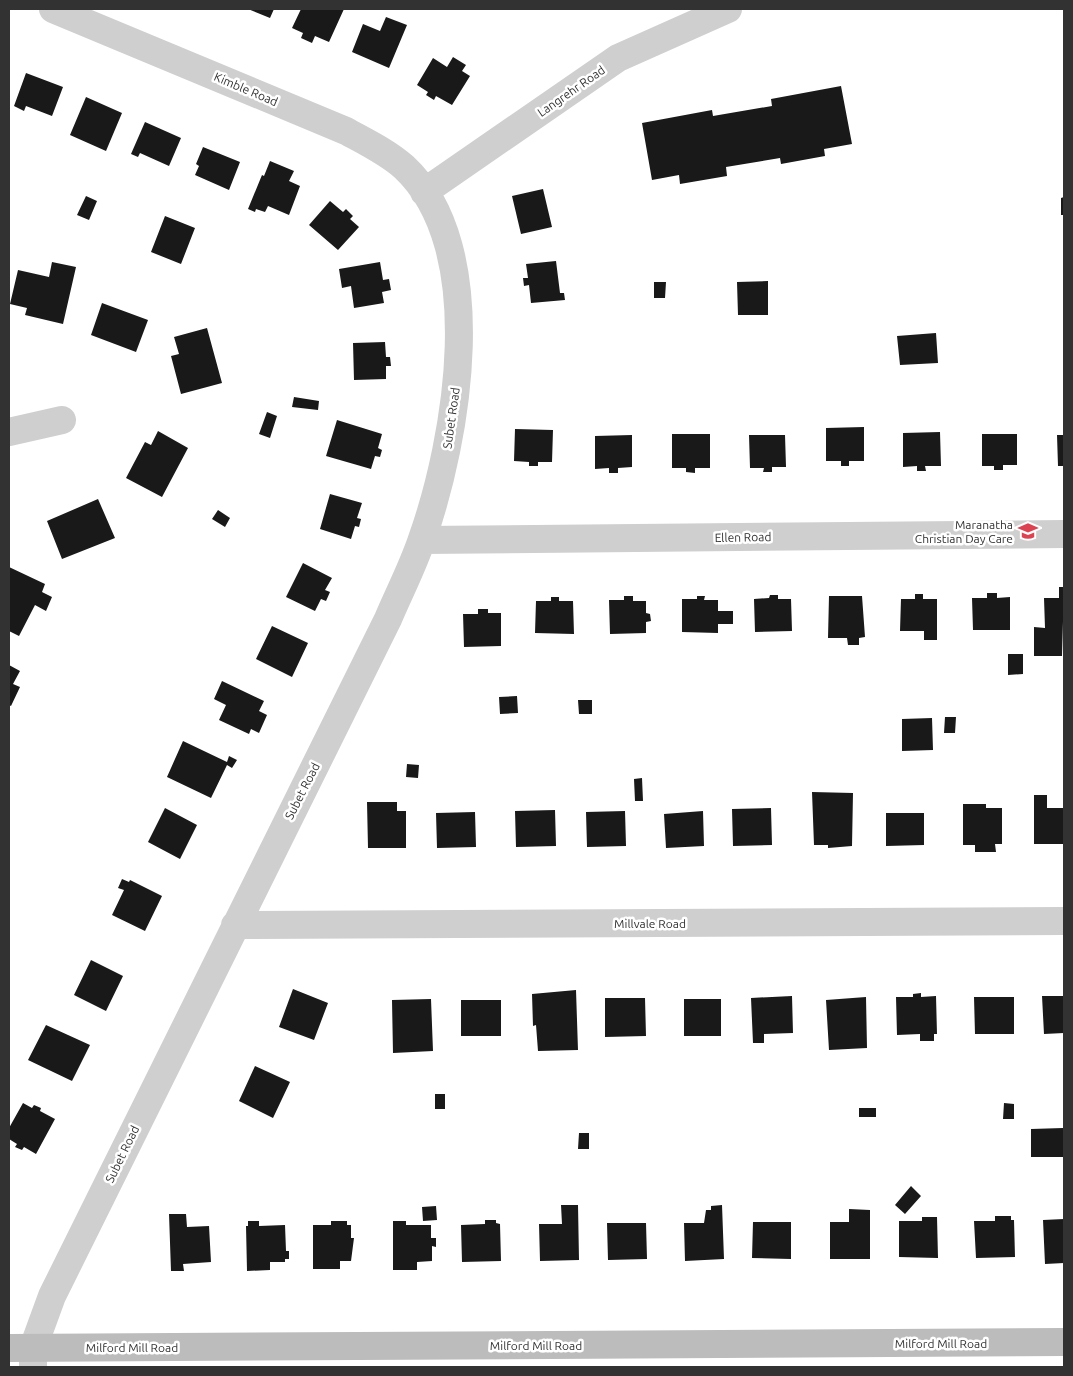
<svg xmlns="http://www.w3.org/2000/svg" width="1073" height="1376" font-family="Ubuntu,sans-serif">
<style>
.building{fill:#191919}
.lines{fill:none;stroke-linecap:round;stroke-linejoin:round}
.street{stroke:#cfcfcf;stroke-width:28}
.secondary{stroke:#bcbcbc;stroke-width:28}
.labels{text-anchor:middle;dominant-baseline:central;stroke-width:5;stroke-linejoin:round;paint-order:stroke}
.street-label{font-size:12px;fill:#323232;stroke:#fff}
.poi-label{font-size:12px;fill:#323232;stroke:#fff;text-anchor:end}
</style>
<rect width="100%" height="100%" fill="#fff"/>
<path class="building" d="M248 9H274L270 18Z
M301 9H344L329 42 315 36 312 43 301 38 303 33 292 28Z
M386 17 407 25 389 68 352 52 363 24 380 31Z
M453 57 466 65 462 71 470 76 452 105 436 96 434 100 426 95 428 92 417 85 433 58 447 67Z
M26 73 63 87 52 116 26 106 24 111 14 106Z
M841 86 852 144 824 149 825 156 781 164 780 158 726 167 727 176 680 184 679 175 652 180 642 123 712 110 713 116 772 106 771 99Z
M86 97 122 113 106 151 70 135Z
M145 122 181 138 169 166 140 153 138 157 131 154Z
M203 147 240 162 229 190 195 175 199 166 196 164Z
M270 161 294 171 289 181 300 186 289 215 268 206 265 212 256 209 255 212 248 209 262 175 264 176Z
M543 189 552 227 521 234 512 196Z
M86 196 97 201 89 220 77 215Z
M1064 197V215H1061V198Z
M330 201 343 212 346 209 353 216 350 219 359 227 338 250 309 225Z
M165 216 195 228 181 264 151 252Z
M556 261 560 293H564L565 300 531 303 529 285 524 286 523 278H528L526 264Z
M52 262 76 267 63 324 25 315 27 308 10 304 18 270 49 277Z
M380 262 383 280 389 279 391 290 382 292 384 303 354 308 351 286 342 288 339 269Z
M768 281V315H738L737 282Z
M654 282H666L665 298H654Z
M102 303 148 320 136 352 91 335Z
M207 328 222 383 181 394 171 356 179 354 174 337Z
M936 333 938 363 900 365 897 336Z
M385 342 386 357H390L391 366H386V379L354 380 353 343Z
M294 397 319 401 318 410 292 407Z
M267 412 277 416 270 438 259 434Z
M337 420 382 434 378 448 382 450 380 457 375 456 371 469 326 456Z
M864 427V461H849V466H841V461H826V428Z
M515 429 553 430 552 462H538V466H529V462L514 461Z
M158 431 188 448 162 497 126 478 145 442 151 445Z
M940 432 941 466H925L926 471H917V466L903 467V433Z
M672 434H710V468H695V473L686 472V468H672Z
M982 434H1017V465H1003V470H994V466H982Z
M632 435V467L618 468V473H609V468L595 469V436Z
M749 435H785L786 467H772V472H763L764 468H750Z
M1057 435H1064V466H1058Z
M330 494 362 503 357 518 361 519 359 527 355 526 351 539 320 529Z
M98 499 115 538 62 559 47 521Z
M218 510 230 518 225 527 212 519Z
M303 563 332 578 325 590 330 592 326 601 321 599 315 611 286 597Z
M9 567 45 584 42 592 52 597 46 611 35 605 19 636 9 631Z
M1059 587H1064L1062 656H1034V627L1045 628 1044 598H1059Z
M987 593H997V598L1010 597V630H973L972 598H987Z
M915 594H923V599H937V640H924V631H900L901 599H915Z
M770 595H778V599H791L792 631 755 632 754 599 769 598Z
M624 596H633V601H646V613L650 614 651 621 646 622V633L610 634 609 600H624Z
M697 596H705L704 600H718V611H733V624H718V633L682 632V599H697Z
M829 596H862L865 637 859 638V645H848L847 638H828Z
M551 597H559V601H573L574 634 535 633 536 601H551Z
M478 609H488V613H501V646L464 647 463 614H478Z
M272 626 308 643 292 677 256 659Z
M1008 654H1023V674L1008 675Z
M9 665 20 671 13 684 20 687 11 706 9 705Z
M222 681 264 701 259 711 267 715 259 733 251 729 249 734 219 720 226 705 214 699Z
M517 696 518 713 500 714 499 697Z
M578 700H592V714H579Z
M945 717H956L955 733H944Z
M932 718 933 750 902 751V719Z
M183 741 227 762 229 756 237 760 232 768 227 765 211 798 167 777Z
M407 764 419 765 418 778 406 777Z
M642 778 643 801H635L634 779Z
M812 792 853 793 852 846 828 848V845H814Z
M1034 795H1047V808H1064V844H1034Z
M367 802H397V811H406V848H368Z
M963 804H986V808H1002V844H995L996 852H975V845H963Z
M165 808 197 825 180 859 148 842Z
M771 808 772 845 733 846 732 809Z
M555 810 556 846 516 847 515 811Z
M625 811 626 846 587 847 586 812Z
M703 811 704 846 666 848 664 814Z
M475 812 476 847 437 848 436 813Z
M886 813H924V845L886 846Z
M122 879 129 882 130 880 162 896 145 931 112 915 124 890 118 888Z
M91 960 123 976 106 1011 74 995Z
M293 989 328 1003 314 1040 279 1027Z
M576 990 578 1050 538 1051 536 1025 533 1026 532 994Z
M921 993V997L936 996 937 1034H934V1041H920V1034L897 1035 896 997H913V994Z
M792 996 793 1033 764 1034V1043H753L751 998Z
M1042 996H1064V1033L1044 1034Z
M866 997 867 1048 829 1050 826 1000Z
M974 997H1014V1034H975Z
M605 998H645L646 1036 605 1037Z
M431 999 433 1051 393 1053 392 1000Z
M684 999H721V1036H684Z
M461 1000H501V1036H461Z
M46 1025 90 1045 72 1081 28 1060Z
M255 1066 290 1082 273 1118 239 1101Z
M435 1094H445V1109H435Z
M23 1103 32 1108 34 1105 41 1108 40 1111 55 1119 36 1154 24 1147 22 1150 15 1147 17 1144 9 1139V1128Z
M1004 1103 1014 1104V1119H1003Z
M859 1108H876V1117H859Z
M1063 1128V1157H1031V1129Z
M579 1133H589V1149H578Z
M911 1186 921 1196 905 1214 895 1205Z
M561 1205H578L579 1260 540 1261 539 1224H562Z
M722 1205 724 1259 685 1261 684 1223H704L706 1210H711V1206Z
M436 1206 437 1220 423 1221 422 1207Z
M849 1209 870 1210V1259H830V1222H849Z
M169 1214H186L187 1227 209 1226 211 1262 183 1264 184 1271H171Z
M995 1216H1011V1220H1014L1015 1257 976 1258 974 1221H995Z
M922 1217H937L938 1258 899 1257V1221H922Z
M1064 1219V1263L1045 1264 1043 1220Z
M485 1220H496V1223L500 1224 501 1261 462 1262 461 1225 485 1224Z
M248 1221H259V1226L285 1225 286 1251H289V1259H285V1262H270V1270L247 1271 246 1226H248Z
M331 1221H347V1225H351V1238H354L351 1261H340V1269H313V1225H331Z
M393 1221H406V1225H431V1238H436V1247L432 1246V1261L417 1262V1270H393Z
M753 1222H791V1259L752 1258Z
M607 1223H646L647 1259 608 1260Z"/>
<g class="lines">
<path class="street" d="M424 192 618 58 728 9
M9 432 62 420
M422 540 1064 534
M235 925 1064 921
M33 1367V1348L52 1296 388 619C399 593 413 566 422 539 457 440 491 248 404 167 387 152 366 142 346 131L53 9"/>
<path class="secondary" d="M9 1348 1064 1342"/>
</g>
<defs>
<symbol id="school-bare" viewBox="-9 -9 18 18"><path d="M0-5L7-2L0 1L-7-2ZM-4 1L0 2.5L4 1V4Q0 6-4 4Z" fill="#db4352" stroke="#fff" stroke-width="2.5" paint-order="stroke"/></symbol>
</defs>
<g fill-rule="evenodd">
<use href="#school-bare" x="1014" y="517" width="28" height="28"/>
</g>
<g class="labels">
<g class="street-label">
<text transform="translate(246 89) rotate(23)">Kimble Road</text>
<text transform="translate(571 91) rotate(-35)">Langrehr Road</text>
<text transform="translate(451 418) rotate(-82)">Subet Road</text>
<text transform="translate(743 537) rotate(-1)">Ellen Road</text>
<text transform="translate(302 791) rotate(-63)">Subet Road</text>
<text x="650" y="923">Millvale Road</text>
<text transform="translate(122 1154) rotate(-64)">Subet Road</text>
<text x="941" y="1343">Milford Mill Road</text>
<text x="536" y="1345">Milford Mill Road</text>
<text x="132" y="1347">Milford Mill Road</text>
</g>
<g class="poi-label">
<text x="1013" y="524">Maranatha<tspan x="1013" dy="14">Christian Day Care</tspan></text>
</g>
</g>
<rect width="1073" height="1376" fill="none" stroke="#323232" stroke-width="20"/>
</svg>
